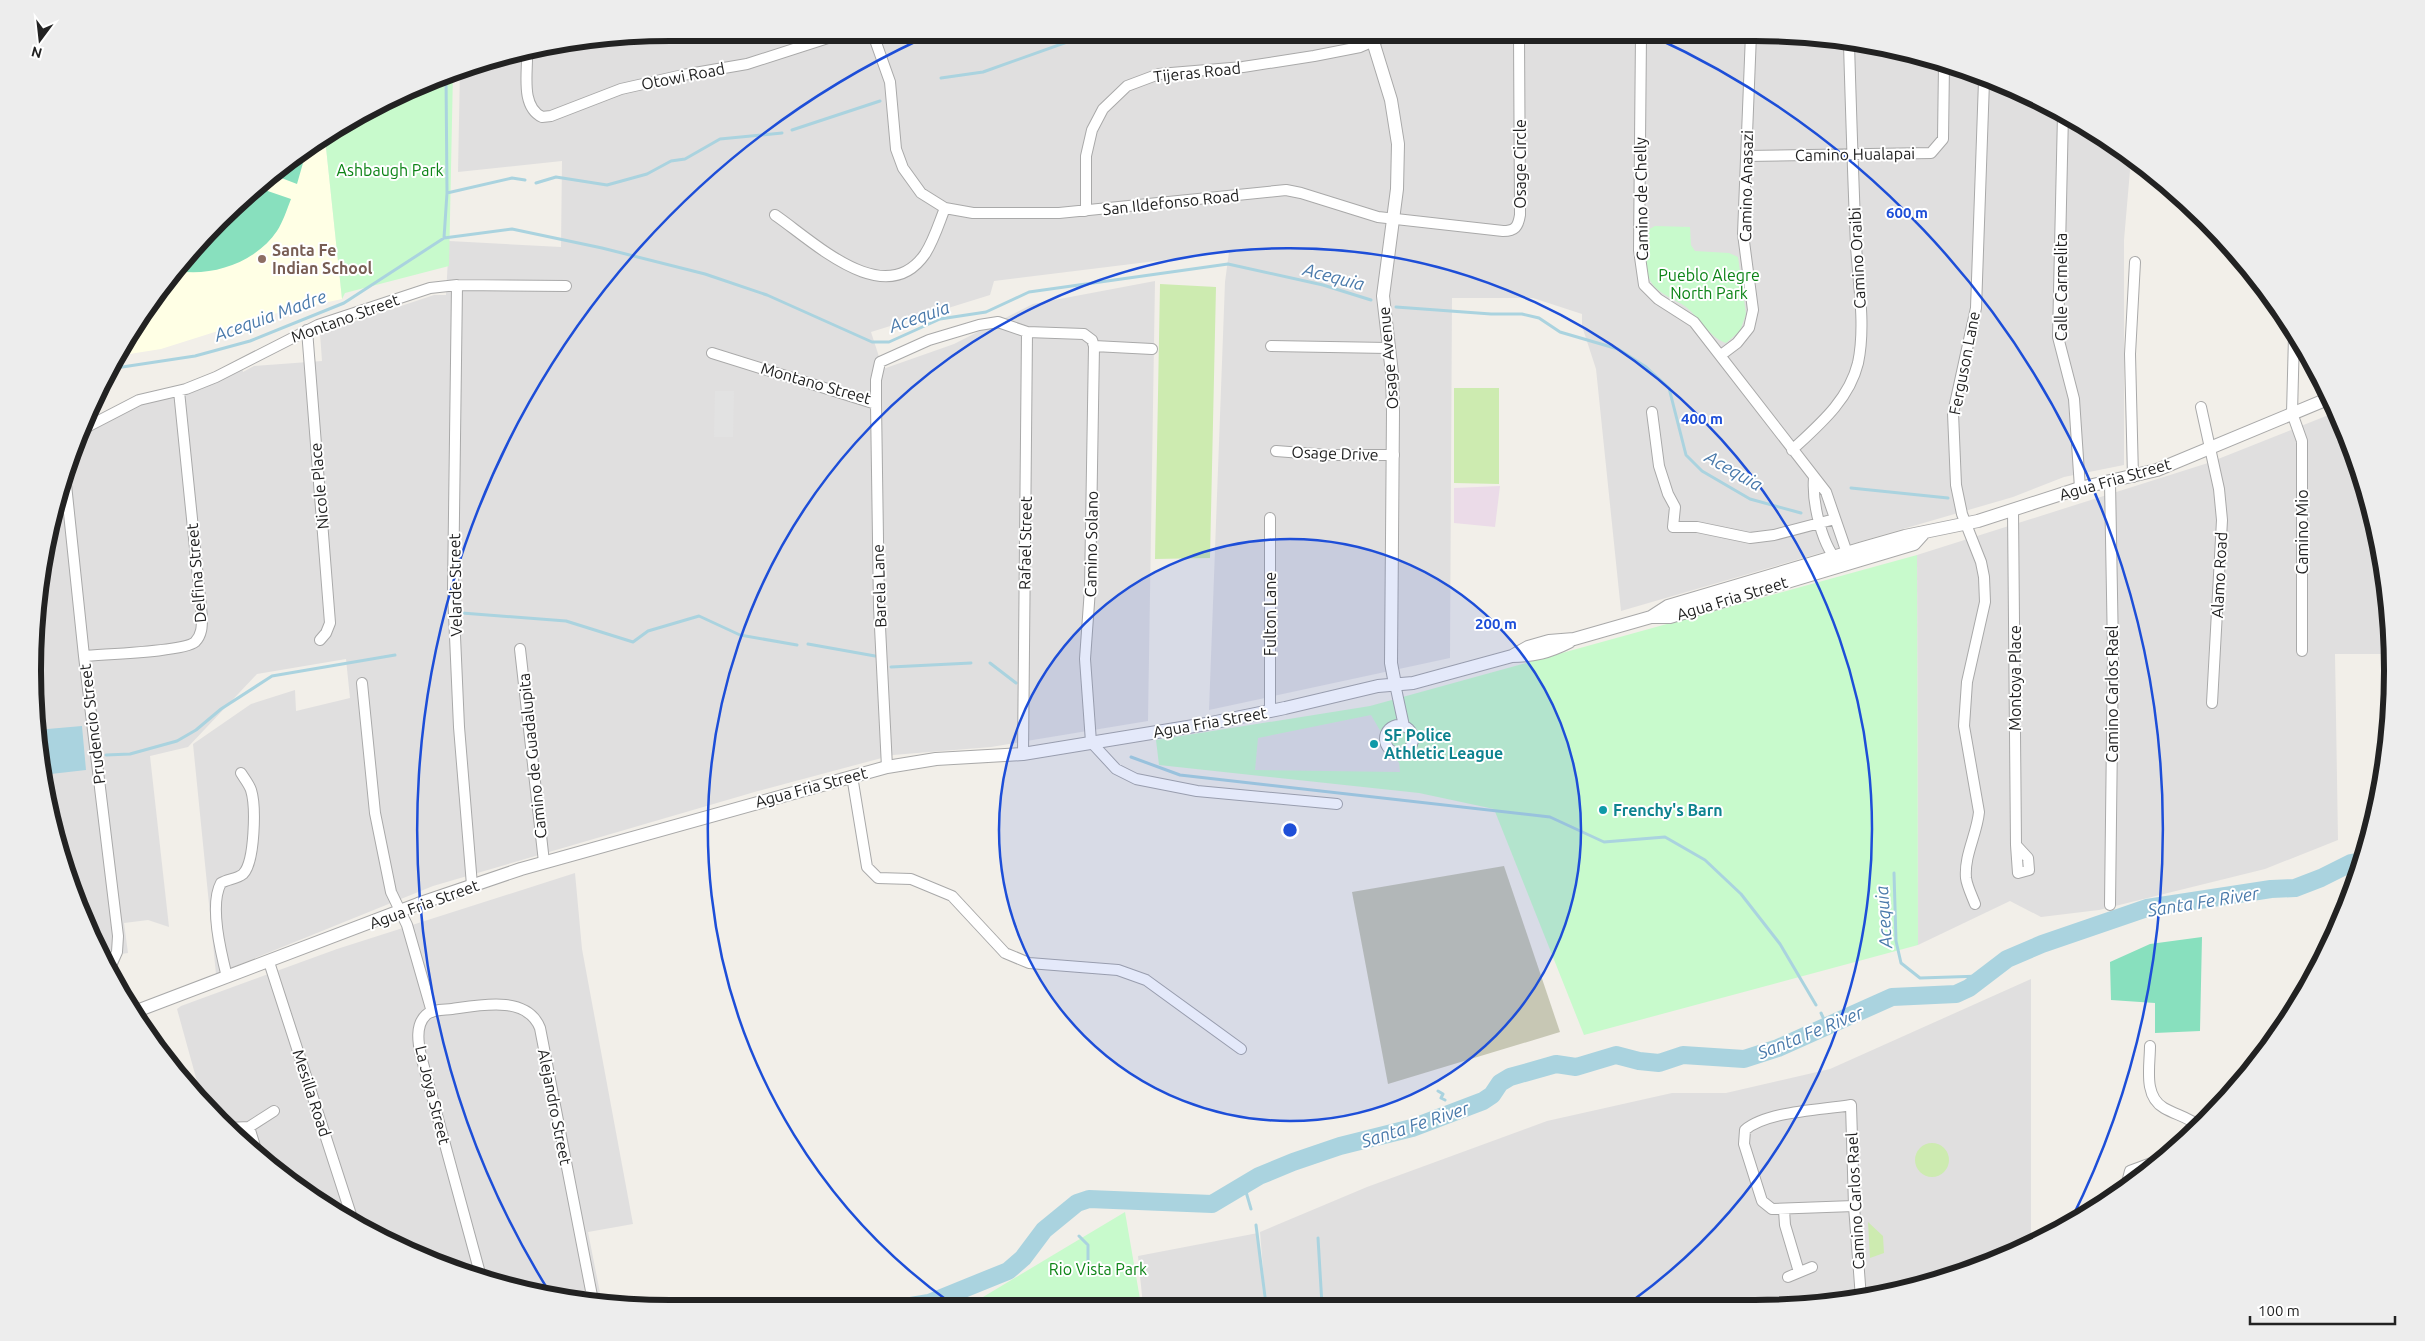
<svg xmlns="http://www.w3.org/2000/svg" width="2425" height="1341" font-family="Ubuntu,sans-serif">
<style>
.residential{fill:#e0dfdf}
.industrial{fill:#ebdbe8}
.education{fill:#ffffe5}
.construction{fill:#c7c7b4}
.grass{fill:#cdebb0}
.park{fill:#c8facc}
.pitch{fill:#88e0be}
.parking{fill:#e2e2e2}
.water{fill:#aad3df}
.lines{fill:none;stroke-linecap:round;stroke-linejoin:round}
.stream{stroke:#aad3df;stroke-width:3}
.river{stroke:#aad3df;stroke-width:18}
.minor-casing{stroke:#a9a9a9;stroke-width:12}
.tertiary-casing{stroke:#a9a9a9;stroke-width:14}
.minor{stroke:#fff;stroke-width:10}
.tertiary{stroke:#fff;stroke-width:12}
.ring{fill:none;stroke:#1d4ed8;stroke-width:2.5}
.education-dot{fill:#8d6e63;stroke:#fff;stroke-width:2}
.culture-dot{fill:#0f9aa8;stroke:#fff;stroke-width:2}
.labels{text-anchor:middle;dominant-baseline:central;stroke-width:4;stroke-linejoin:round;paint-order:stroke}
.street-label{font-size:16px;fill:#222;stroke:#fff}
.park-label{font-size:16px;fill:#0c8416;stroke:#fff}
.education-label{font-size:16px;font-weight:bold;fill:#785e54;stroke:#fff;text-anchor:start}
.culture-label{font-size:16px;font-weight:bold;fill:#0d838f;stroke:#fff;text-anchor:start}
.water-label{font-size:18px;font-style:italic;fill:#4a7aab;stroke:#fff}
.rim{fill:none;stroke:#222;stroke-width:6}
.centre{fill:#1d4ed8;stroke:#fff;stroke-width:2.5}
.ring-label{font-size:15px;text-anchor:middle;font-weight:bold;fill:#1d4ed8;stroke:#fff;stroke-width:4;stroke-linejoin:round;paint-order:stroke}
</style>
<rect width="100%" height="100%" fill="#f2efe9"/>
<path class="residential" d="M1796 34 1920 54 2074 118 2131 159 2124 240V465L2064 477 2013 497 1621 611 1596 369 1582 326V314L1533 298H1452L1450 658 1209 710 1225 282 1229 252 994 281 990 295 871 332 883 369 954 344 1033 304 1155 281 1148 721 991 747 893 755 758 791 433 886 216 974 193 744 251 704 295 690 296 711 350 698 346 659 257 674 188 747 150 756 169 927 148 920 124 923 128 953 102 957 81 914 45 795 34 712 38 588 54 505 85 424 134 397 192 383 241 360 243 372 254 366 322 361 320 333 434 295H446L449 241 561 247 562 161 458 172 460 69 587 38Z
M2336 412 2371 506 2391 629 2390 654H2335L2338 840 2265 869 2099 910 2041 917 2010 901 1918 945 1917 555 2208 463Z
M575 873 582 949 633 1224 588 1232 602 1303 505 1287 351 1223 250 1150 203 1103 177 1009 181 1006 337 949Z
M2031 979V1239L1960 1275 1837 1303 1266 1305 1260 1232 1367 1187 1547 1121 1672 1093H1726L1830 1069Z
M1258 1233 1264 1305H1143L1138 1256Z"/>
<path class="industrial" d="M1500 486 1495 527 1454 523V488Z"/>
<path class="education" d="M325 138 342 299 269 315 161 349 117 356 140 316 219 220 282 164Z"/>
<path class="construction" d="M1504 866 1560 1032 1388 1084 1352 892Z"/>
<path class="grass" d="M1160 284 1216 287 1210 558 1155 559Z
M1454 388H1499V484L1454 483Z
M1915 1160a17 17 0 1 1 34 0a17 17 0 1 1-34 0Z
M1868 1222 1883 1236 1884 1253 1870 1258Z"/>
<path class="park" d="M453 72 449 266 345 293 342 299 325 138 388 98Z
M1655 226 1690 227 1691 245 1695 251 1729 253 1738 257 1746 314 1740 331 1726 343C1709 337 1700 318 1686 307 1675 299 1658 294 1651 282 1643 269 1644 247 1644 232Z
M1917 555 1918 945 1584 1035 1494 809 1419 793 1159 765 1156 740 1370 706Z
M1125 1212 1140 1299 1096 1306H960L983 1297Z"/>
<path class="pitch" d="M307 149 297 184 271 174Z
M256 187 291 199C287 209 283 222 277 231 256 262 213 277 177 271L219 220Z
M2202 937 2200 1031 2155 1033V1003L2111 1000 2110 962 2150 944Z"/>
<path class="parking" d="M715 391H734L733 437H714Z
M1371 715 1399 763 1400 772 1255 770 1258 738Z"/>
<path class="water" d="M82 726 86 770 42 775 36 730Z"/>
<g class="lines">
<path class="stream" d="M446 74 447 193
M941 78 983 72 1084 36
M792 130 880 101
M536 183 556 177 607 185 647 174 671 161 685 159 720 139 782 133
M444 238 447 193 512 178 525 180
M1396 307 1491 314H1522L1539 318 1560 332 1618 349 1646 367 1669 388 1686 455 1702 471 1750 499 1801 513
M109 369 195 356 250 341 344 303 444 238 512 229 602 248 705 274 767 295 872 342H889L940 319 986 312 1029 292 1228 264 1323 285 1371 300
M1851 488 1948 498
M462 613 566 621 633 642 648 631 699 616 740 635 797 645
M808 644 875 656
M990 663 1016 683
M891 667 971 663
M106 755 130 754 177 741 196 730 221 709 272 676 395 655
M1131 757 1180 775 1550 817 1604 842 1665 837 1705 860 1741 894 1780 944 1816 1005
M1894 873 1896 941 1901 963 1920 978 1982 976
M1821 1013 1827 1026
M1438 1091 1443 1094 1441 1098 1445 1100
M1244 1185 1251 1209
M1256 1225 1266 1305
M1079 1236 1088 1245V1263
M1318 1238 1322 1305"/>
<path class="river" d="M911 1306 929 1303 1008 1271 1023 1258 1044 1230 1077 1203 1089 1199 1212 1204 1259 1176 1293 1162 1340 1146 1412 1128 1483 1101 1492 1095 1500 1083 1510 1077 1556 1064 1576 1067 1616 1055 1639 1061 1659 1063 1683 1055 1744 1059 1778 1048 1892 997 1956 994 1969 988 2007 959 2042 944 2147 908 2271 889 2295 888 2321 878 2351 863 2362 861"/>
<defs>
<path id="minor" d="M1641 34 1639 250 1644 285 1658 299 1694 322 1826 492 1847 553 1841 565C1822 548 1812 503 1814 478
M874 37 890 82 896 149 903 168 921 193 945 208 973 213H1059L1286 190 1301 193 1378 217 1503 231C1515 231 1518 227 1520 215L1519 35
M527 52C528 72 520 106 542 117L551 116 621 89 683 75 747 64 831 37
M2063 114 2058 337 2074 399 2080 488
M1746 156 1931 153 1943 139 1944 64
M1086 211V156L1092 130 1103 109 1127 86 1159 74 1243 67 1314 56 1360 47 1388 35
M775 215C813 241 885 312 925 254 934 240 939 223 945 208
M457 285 453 591 459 727 472 885
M307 330 330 623 326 633 320 640
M2294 336 2292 413 2302 441V651
M1094 346 1090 589 1085 659 1091 742 1116 769 1136 779 1197 791 1337 804
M1271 346 1388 348
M712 353 876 404V380L880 362 929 340 979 325 998 322 1027 332 1084 334 1092 340 1094 346 1152 349
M1721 355 1737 343 1749 328 1753 310 1743 234 1751 34
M876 404 879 607 887 767
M2201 407 2219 489 2222 520 2212 703
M1652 412 1659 466 1668 494 1675 507 1673 527H1697L1750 538 1774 535 1835 519
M83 429 139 400 186 389 216 377 318 325 430 288 457 285 566 286
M1792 450C1819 425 1849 400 1858 363 1866 325 1858 283 1856 245 1853 178 1851 111 1849 44
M1276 451 1328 455H1394
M65 475 84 656 118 936 117 952 109 970
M2133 477 2130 354 2135 262
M2110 482 2113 650 2110 905
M2013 510 2016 845 2028 858 2029 870 2018 873 2016 845
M1270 518V711
M520 649 544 862
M84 656C103 654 183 652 195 642 202 635 202 626 202 617L179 391
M362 683 375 813 391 892 407 925 432 1012
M1395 684 1404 726
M1385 739a14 14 0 1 1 28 0a14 14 0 1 1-28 0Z
M1023 754 1027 332
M852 776 867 867 878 878 911 879 952 896 1005 953 1029 963 1118 970 1146 980 1241 1049
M1975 904C1972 896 1967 886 1966 878 1964 855 1977 834 1979 812L1964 726 1967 682 1985 602 1984 577 1981 562 1962 514 1956 485 1953 413 1976 308 1984 81
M269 962 354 1224
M227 977C221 953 209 905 221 883 228 879 237 879 243 874 255 862 256 806 251 790 249 784 244 778 241 773
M2150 1046C2150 1066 2143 1096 2164 1108 2176 1115 2189 1117 2200 1127
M249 1127 258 1156
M227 1128 249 1127 274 1111
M2126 1187 2130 1171 2157 1161
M1854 1206 1772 1209 1762 1201 1744 1144 1745 1130C1767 1111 1822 1110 1851 1105L1854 1206 1861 1298
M1784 1210 1785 1225 1799 1272
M481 1277 421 1056C418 1043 415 1025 426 1015 432 1009 444 1010 452 1009 480 1005 527 995 540 1028L593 1301
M1788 1277 1812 1267
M576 1298 591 1295"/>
<path id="tertiary" d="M1371 35 1391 100 1398 144 1397 189 1383 296 1392 373 1393 412 1391 663 1395 684
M1651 617H1670L1914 544 1923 534
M1512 656C1534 656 1549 652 1569 642
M134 1012 418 904 521 869 887 767 936 759 1023 754 1206 724 1285 708 1378 686 1413 683 1512 656 1528 647 1549 641 1574 639 1651 617 1668 606 1863 548 1905 536 1978 521 2080 488 2157 470 2330 398"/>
</defs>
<use href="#minor" class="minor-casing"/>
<use href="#tertiary" class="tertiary-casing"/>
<use href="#minor" class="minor"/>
<use href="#tertiary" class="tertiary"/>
</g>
<circle cx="1290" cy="830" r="291" fill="#1d4ed8" fill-opacity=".12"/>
<g class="ring">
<circle cx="1290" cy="830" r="291"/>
<path d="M952 1304A582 582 0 1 1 1632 1301"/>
<path d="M550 1293A873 873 0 0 1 921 39M1652 36A873 873 0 0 1 2071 1220"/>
</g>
<circle class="education-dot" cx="262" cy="259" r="5"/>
<g class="culture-dot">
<circle cx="1374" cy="744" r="5"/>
<circle cx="1603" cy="810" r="5"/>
</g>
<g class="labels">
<g class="street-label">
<text transform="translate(1197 72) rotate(-6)">Tijeras Road</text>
<text transform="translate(683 76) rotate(-11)">Otowi Road</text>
<text transform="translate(1855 154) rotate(-1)">Camino Hualapai</text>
<text transform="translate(1520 164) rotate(-90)">Osage Circle</text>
<text transform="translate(1746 186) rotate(-89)">Camino Anasazi</text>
<text transform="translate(1641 199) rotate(-91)">Camino de Chelly</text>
<text transform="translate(1171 202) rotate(-6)">San Ildefonso Road</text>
<text transform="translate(1857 258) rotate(-93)">Camino Oraibi</text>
<text transform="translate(2061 287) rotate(-90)">Calle Carmelita</text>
<text transform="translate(345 318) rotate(-20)">Montano Street</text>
<text transform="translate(1388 358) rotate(-95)">Osage Avenue</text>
<text transform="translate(1964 363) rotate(-79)">Ferguson Lane</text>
<text transform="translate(816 383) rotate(16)">Montano Street</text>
<text transform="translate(1335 453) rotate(2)">Osage Drive</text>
<text transform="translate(2115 479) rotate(-16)">Agua Fria Street</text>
<text transform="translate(319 486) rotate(-95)">Nicole Place</text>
<text transform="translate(2302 532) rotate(-90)">Camino Mio</text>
<text transform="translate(1025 543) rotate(-89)">Rafael Street</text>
<text transform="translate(1091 544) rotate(-89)">Camino Solano</text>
<text transform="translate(196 573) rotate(-95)">Delfina Street</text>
<text transform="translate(2219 575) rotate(-87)">Alamo Road</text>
<text transform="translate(455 585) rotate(-91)">Velarde Street</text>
<text transform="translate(879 586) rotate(-92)">Barela Lane</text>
<text transform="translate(1732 598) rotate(-17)">Agua Fria Street</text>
<text transform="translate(1270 614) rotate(-90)">Fulton Lane</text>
<text transform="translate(2015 678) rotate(-90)">Montoya Place</text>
<text transform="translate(2112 694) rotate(-90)">Camino Carlos Rael</text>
<text transform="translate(1210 722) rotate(-10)">Agua Fria Street</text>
<text transform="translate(92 724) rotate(-97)">Prudencio Street</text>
<text transform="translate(532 756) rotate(-96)">Camino de Guadalupita</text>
<text transform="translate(811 787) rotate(-15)">Agua Fria Street</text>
<text transform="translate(424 904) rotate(-20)">Agua Fria Street</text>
<text transform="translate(312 1093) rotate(72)">Mesilla Road</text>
<text transform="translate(433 1095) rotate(76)">La Joya Street</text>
<text transform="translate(555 1107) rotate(79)">Alejandro Street</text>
<text transform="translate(1855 1201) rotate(-93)">Camino Carlos Rael</text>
</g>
<g class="park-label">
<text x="390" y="170">Ashbaugh Park</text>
<text x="1709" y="275">Pueblo Alegre<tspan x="1709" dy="18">North Park</tspan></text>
<text x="1098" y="1269">Rio Vista Park</text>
</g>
<g class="education-label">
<text x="272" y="250">Santa Fe<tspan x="272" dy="18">Indian School</tspan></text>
</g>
<g class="culture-label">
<text x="1384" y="735">SF Police<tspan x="1384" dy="18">Athletic League</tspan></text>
<text x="1613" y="810">Frenchy's Barn</text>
</g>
<g class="water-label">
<text transform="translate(1334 276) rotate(15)">Acequia</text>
<text transform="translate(270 315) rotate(-20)">Acequia Madre</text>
<text transform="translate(919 316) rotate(-19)">Acequia</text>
<text transform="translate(1734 470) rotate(30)">Acequia</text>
<text transform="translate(2203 901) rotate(-9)">Santa Fe River</text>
<text transform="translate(1883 917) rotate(-94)">Acequia</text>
<text transform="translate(1810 1032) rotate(-22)">Santa Fe River</text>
<text transform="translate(1415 1124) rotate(-18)">Santa Fe River</text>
</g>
</g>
<path d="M0 0H2425V1341H0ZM670 41H1755A629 629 0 0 1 2384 670V671A629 629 0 0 1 1755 1300H670A629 629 0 0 1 41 671V670A629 629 0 0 1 670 41Z" fill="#ededed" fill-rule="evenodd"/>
<path class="rim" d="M670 41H1755A629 629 0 0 1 2384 670V671A629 629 0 0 1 1755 1300H670A629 629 0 0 1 41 671V670A629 629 0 0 1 670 41Z"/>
<circle cx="1290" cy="830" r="8" class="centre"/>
<g class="ring-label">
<text x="1907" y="218">600 m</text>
<text x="1702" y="424">400 m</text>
<text x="1496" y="629">200 m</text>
</g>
<g transform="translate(40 40) rotate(195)" stroke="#ffffff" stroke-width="4" paint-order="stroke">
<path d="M0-4L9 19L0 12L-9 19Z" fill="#222222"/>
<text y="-8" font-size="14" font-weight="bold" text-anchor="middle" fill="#222222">N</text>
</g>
<path d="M2250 1316v8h145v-8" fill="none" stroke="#222222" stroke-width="2.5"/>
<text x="2258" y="1316" font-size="15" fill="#222222" stroke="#ffffff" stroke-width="4" paint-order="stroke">100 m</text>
</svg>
